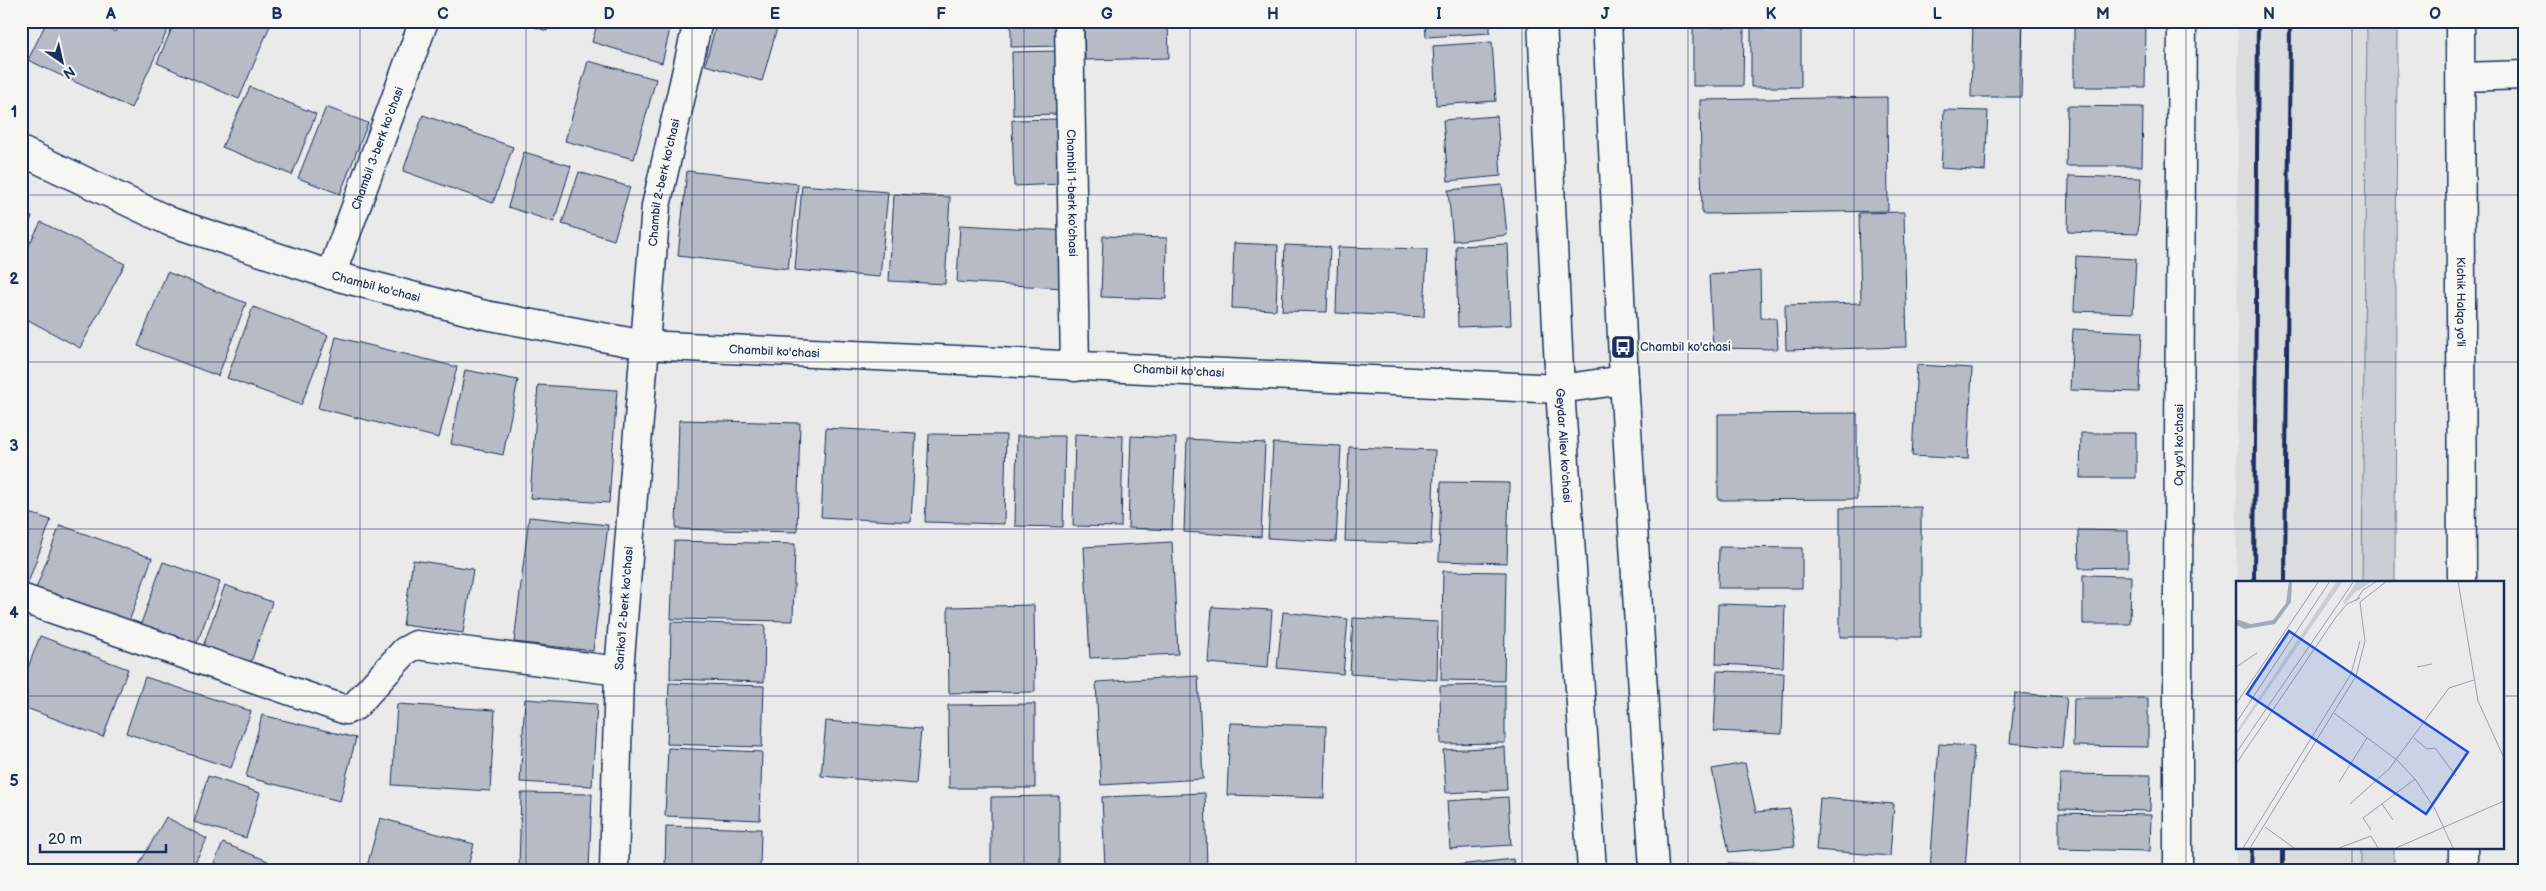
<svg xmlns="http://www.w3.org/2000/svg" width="2546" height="891" font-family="'Balsamiq Sans',sans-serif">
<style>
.built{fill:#dadcde}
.green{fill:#caced5;stroke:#727e9a}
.building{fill:#b6bbc6;stroke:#1b2f5e}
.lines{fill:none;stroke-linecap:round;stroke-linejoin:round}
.street-casing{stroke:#1b2f5e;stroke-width:31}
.secondary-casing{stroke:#1b2f5e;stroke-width:31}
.highway-casing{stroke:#1b2f5e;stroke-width:31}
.street{stroke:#f6f6f2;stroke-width:28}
.secondary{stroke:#f6f6f2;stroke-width:28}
.highway{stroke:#f6f6f2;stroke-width:28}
.rail{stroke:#1b2f5e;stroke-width:4}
.grid{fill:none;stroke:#1b2f5e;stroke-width:1;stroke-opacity:0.55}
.labels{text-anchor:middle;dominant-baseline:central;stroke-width:4;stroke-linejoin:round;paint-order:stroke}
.street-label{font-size:12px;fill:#1b2f5e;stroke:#f6f6f2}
.poi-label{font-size:12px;fill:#1b2f5e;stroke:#f6f6f2;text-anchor:start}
.inset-road{fill:none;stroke:#979fb1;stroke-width:1}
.view{fill:#1d4ed8;fill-opacity:0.15;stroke:#1d4ed8;stroke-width:2.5}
.inset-edge{fill:none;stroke:#1b2f5e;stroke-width:2.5}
.neatline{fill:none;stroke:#1b2f5e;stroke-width:2}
.grid-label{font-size:16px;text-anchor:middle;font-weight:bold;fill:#1b2f5e}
</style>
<rect width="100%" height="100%" fill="#e9eae9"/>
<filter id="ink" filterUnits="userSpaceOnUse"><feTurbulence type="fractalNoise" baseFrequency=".02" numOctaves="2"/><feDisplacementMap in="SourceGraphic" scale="10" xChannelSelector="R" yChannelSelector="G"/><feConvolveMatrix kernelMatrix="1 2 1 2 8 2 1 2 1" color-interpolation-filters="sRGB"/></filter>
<g filter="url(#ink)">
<path class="built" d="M2238 21H2367L2362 582H2237V847H2361V870H2236Z"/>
<path class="green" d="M2367 21H2397L2395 582H2362Z
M2361 847H2394V870H2361Z"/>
<path class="building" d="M47 21H93L115 32 120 21H157L169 27 131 108 28 60Z
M175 21H272L239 99 157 63Z
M517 21H550L547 31Z
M598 21H672L662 63 592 42Z
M717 21H779L762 81 705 65Z
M1011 21H1059L1060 46 1011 47Z
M1084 21H1168L1169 58 1085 60Z
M1425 21H1490V33L1426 37Z
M1973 21H2023L2021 97H1971Z
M2074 21H2146L2145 87H2074Z
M1693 27H1744L1743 86H1693Z
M1751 28H1801V87H1751Z
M1492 42 1496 101 1436 105 1433 46Z
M1060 51 1061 114 1013 115 1012 52Z
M588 61 656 79 634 159 565 141Z
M250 87 316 114 292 175 222 147Z
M1887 97 1888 211 1702 214 1700 100Z
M2067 106 2143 107 2142 166H2066Z
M326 107 368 123 340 194 298 178Z
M1944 110 1988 111 1985 171 1941 168Z
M423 115 513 147 493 203 403 171Z
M1497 116 1501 176 1448 181 1443 120Z
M1061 119 1062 184 1014 186 1012 120Z
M524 152 571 166 554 222 508 207Z
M687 171 798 184 788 269 678 256Z
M579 172 630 187 614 240 562 224Z
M2069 176 2141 178 2138 234 2068 232Z
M802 185 888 192 880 277 795 270Z
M1502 185 1507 235 1453 241 1448 190Z
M894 194 950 197 945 284 889 281Z
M21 211 32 217 21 239Z
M1904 212 1907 347 1786 350 1785 305 1861 303 1859 213Z
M41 222 125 264 80 348 21 316V260Z
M960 225 1068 231 1064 288 957 282Z
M1103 236 1167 238 1166 299 1101 297Z
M1234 243 1278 245 1276 310 1232 308Z
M1508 244 1511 325 1458 327 1456 246Z
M1285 245 1330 247 1327 312 1282 311Z
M1338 247 1427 249 1424 317 1336 313Z
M2076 256 2136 259 2133 313 2074 311Z
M1760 271 1761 318H1776L1778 349 1713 348 1709 275Z
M167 272 246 303 218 376 138 346Z
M253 307 328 335 301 405 227 378Z
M2073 329 2142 332 2139 392 2070 390Z
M336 337 457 367 439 438 318 408Z
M1917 365 1972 368 1968 459 1912 456Z
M465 370 518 380 503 455 451 444Z
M538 385 617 390 609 503 530 498Z
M1857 413V499L1718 500V414Z
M679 420 800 423 797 532 676 529Z
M826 428 916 433 911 522 821 517Z
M2081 433H2136V478H2080Z
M929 434 1006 435 1004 524 925 522Z
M1075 434 1123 436 1121 527 1073 526Z
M1017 436H1065L1063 527 1015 526Z
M1131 436 1176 438 1172 530 1128 528Z
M1187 439 1265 443 1261 537 1184 532Z
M1273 443 1341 446 1336 542 1268 538Z
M1349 447 1435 450 1431 544 1345 541Z
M1441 482 1509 483 1507 563 1439 561Z
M1921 507V637H1840V508Z
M21 510 51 520 25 591 21 590Z
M529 517 608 525 593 651 514 642Z
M60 525 152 558 127 627 34 594Z
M2078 530 2128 531V567L2079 568Z
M674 541 795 544 793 621 671 619Z
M1172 542 1178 654 1090 658 1084 547Z
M1719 547 1802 548V588H1718Z
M413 560 473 569 463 633 403 625Z
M163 562 220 582 194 651 138 632Z
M1443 571 1506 572 1504 681 1441 680Z
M2083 575 2131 576 2130 624H2083Z
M225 585 272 602 249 668 201 652Z
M1718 604 1785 606 1783 667 1716 664Z
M1034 605 1035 692 949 693 948 607Z
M1212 607 1272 610 1268 668 1208 663Z
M1283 612 1348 619 1343 674 1277 668Z
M1353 618 1438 622 1437 680 1350 674Z
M671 622 765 625 764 682 670 679Z
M40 636 128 669 103 737 21 706V686Z
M1717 671 1784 673 1782 734 1714 731Z
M1198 676 1203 779 1101 785 1096 682Z
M145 677 251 711 231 768 126 733Z
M669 683 764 686 762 747 667 744Z
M1505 685V743L1441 744 1440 686Z
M2015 693 2067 697 2062 748 2010 743Z
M2074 698H2148V747L2073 746Z
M525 699 597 704 592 786 520 782Z
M397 704 495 710 490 791 392 785Z
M1035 704V788H949L948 705Z
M262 715 356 738 340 801 246 777Z
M826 721 921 729 916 784 821 776Z
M1230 723 1326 726 1324 798 1227 795Z
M1939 744 1974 746 1965 870H1930Z
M1505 747 1507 790 1446 793 1443 750Z
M668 748 762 752 760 820 665 816Z
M1745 763 1756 812 1790 809 1795 846 1729 852 1712 769Z
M2060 774 2151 775 2150 811 2059 809Z
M208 776 260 793 246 838 194 822Z
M521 793 592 794 589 870H519Z
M1205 793 1207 870H1105L1102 797Z
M1059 796V870H991V797Z
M1508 797 1511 845 1450 849 1447 801Z
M1820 798 1894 804 1890 856 1816 850Z
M2059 813 2151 815 2150 851 2059 849Z
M166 817 207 839 191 870H136Z
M380 818 474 844 467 870H366Z
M666 826 761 829 760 870H665Z
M223 843 268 861 264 870H211Z
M1513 859 1514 870H1430V868Z
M1728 863 1792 865V870H1728Z"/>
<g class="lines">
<defs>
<g id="street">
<path id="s1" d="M1069 21 1075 367"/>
<path id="s2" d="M21 151 171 222 331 275 485 315 645 345 1560 389"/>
<path id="s3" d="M331 275 424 21"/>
<path d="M21 598 346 710 355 706 405 651 416 645 619 671"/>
<path id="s4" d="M614 870 619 671 656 206 698 21"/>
</g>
<g id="secondary">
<path id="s5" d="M1542 21 1560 389 1592 870"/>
<path d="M1607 21 1624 380 1654 870"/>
<path d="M1560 389 1624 380"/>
<path id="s6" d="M2178 870V581L2182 21"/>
</g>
<g id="highway">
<path id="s7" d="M2460 21 2462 582"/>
<path d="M2461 77 2525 75"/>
<path d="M2463 847V870"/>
</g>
</defs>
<use href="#street" class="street-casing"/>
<use href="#secondary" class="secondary-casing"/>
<use href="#highway" class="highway-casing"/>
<use href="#street" class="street"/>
<use href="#secondary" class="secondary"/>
<use href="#highway" class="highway"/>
<path class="rail" d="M2254 582 2258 21
M2285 582 2290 21
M2251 870 2252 847
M2283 870V847"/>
</g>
</g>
<path class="grid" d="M194 21V870M360 21V870M526 21V870M692 21V870M858 21V870M1024 21V870M1190 21V870M1356 21V870M1522 21V870M1688 21V870M1854 21V870M2020 21V870M2186 21V870M2352 21V582M21 195H2525M21 362H2525M21 529H2525M21 696H2237M2502 696H2525M2352 847V870"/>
<defs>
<symbol id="bus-square" viewBox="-11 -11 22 22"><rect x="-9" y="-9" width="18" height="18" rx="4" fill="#1b2f5e" stroke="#f6f6f2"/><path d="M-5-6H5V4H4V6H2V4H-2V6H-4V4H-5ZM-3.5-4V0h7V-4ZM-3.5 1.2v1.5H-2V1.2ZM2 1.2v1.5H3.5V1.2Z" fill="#fff"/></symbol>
</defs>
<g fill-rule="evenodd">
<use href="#bus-square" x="1609" y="333" width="28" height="28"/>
</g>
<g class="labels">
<g class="street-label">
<text stroke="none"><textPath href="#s3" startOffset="135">Chambil 3-berk ko'chasi</textPath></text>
<text stroke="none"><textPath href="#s4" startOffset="690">Chambil 2-berk ko'chasi</textPath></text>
<text stroke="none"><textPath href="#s1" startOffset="172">Chambil 1-berk ko'chasi</textPath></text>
<text stroke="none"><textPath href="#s2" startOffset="381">Chambil ko'chasi</textPath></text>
<text stroke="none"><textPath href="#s7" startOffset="281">Kichik Halqa yo'li</textPath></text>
<text stroke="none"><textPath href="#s2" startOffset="786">Chambil ko'chasi</textPath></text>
<text stroke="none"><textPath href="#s2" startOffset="1191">Chambil ko'chasi</textPath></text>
<text stroke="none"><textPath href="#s6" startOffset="425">Oq yo'l ko'chasi</textPath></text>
<text stroke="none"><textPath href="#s5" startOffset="425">Geydar Aliev ko'chasi</textPath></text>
<text stroke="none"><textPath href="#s4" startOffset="262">Sariko'l 2-berk ko'chasi</textPath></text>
</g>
<g class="poi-label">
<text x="1640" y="347">Chambil ko'chasi</text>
</g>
</g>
<g transform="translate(2236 581)">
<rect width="268" height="268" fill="#e9eae9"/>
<path d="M101 0H107L0 155V151ZM121 0H137L118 12 109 23 107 21Z" fill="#caced5"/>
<path d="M53 0H56L55 21 39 43 9 48 0 44V38L15 43 37 39 50 22Z" fill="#a2aaba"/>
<path class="inset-road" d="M222 0 242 120 268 177M120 20 127 9 141 0M0 86 21 72M181 86 196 83M0 123 83 0M98 132 161 179 179 198 199 228 217 267M0 142 94 0M178 157 191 168 199 167 220 195M0 172 118 0M0 183 100 36 111 23 124 17M103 201 131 157M114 223 153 188 213 107 238 99M146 223 157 239M29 246 58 267M135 249 127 237 179 198M7 267 115 93 124 60M14 267 120 95 129 60 124 21 151 0M103 267 135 255 142 267M160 267 268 220"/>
<path class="view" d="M53 50 232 171 190 233 11 113Z"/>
<rect width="268" height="268" class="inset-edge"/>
</g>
<rect width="2546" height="891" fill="none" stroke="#f6f6f2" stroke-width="55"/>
<g transform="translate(62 62) rotate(146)" stroke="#f6f6f2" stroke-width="4" paint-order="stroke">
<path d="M0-4L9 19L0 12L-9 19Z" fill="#1b2f5e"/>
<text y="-8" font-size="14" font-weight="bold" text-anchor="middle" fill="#1b2f5e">N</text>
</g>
<path d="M40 844v8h126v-8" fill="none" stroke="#1b2f5e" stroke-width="2.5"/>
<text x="48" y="844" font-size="15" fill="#1b2f5e" stroke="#f6f6f2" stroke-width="4" paint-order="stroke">20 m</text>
<rect x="28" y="28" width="2490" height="836" class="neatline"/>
<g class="grid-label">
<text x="111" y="19">A</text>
<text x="277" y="19">B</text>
<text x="443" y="19">C</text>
<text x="609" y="19">D</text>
<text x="775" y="19">E</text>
<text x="941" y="19">F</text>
<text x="1107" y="19">G</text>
<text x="1273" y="19">H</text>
<text x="1439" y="19">I</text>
<text x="1605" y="19">J</text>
<text x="1771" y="19">K</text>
<text x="1937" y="19">L</text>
<text x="2103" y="19">M</text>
<text x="2269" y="19">N</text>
<text x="2435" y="19">O</text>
<text x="14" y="117">1</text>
<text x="14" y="284">2</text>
<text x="14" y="451">3</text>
<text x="14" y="618">4</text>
<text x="14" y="786">5</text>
</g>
</svg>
